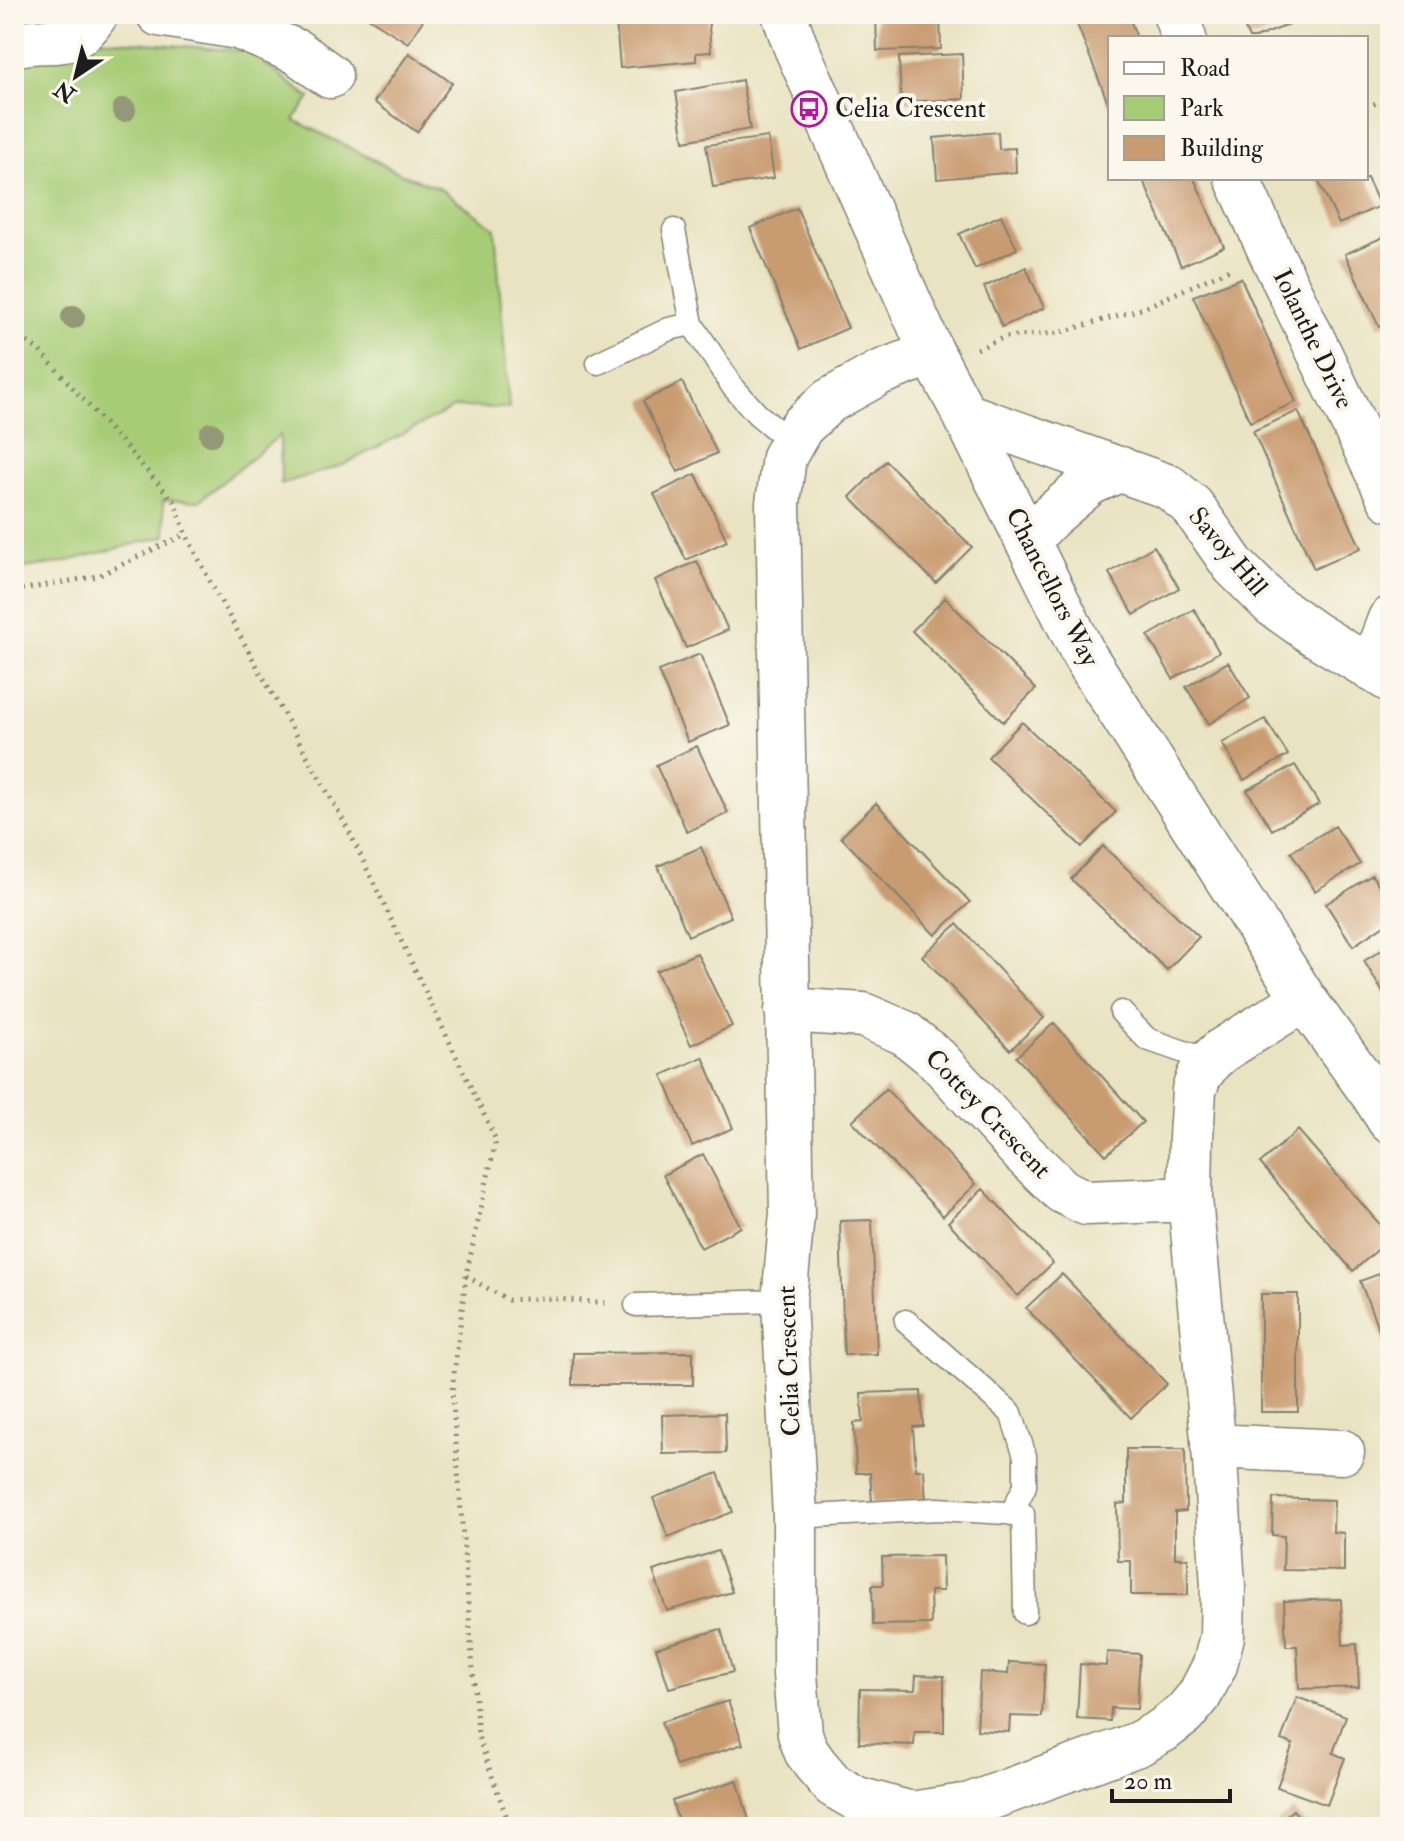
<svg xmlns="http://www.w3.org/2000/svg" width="1404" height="1841" font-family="'IM FELL Double Pica',serif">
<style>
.green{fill:#a7cc76;stroke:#627449;stroke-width:2}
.building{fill:#c99b71}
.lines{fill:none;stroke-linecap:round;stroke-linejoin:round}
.lane-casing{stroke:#82806f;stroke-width:25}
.street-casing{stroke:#82806f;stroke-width:47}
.path{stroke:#82806f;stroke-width:5;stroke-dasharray:2 6;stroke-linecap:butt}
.lane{stroke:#fff;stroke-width:22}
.street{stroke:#fff;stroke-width:44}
.tree{fill:#939878}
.labels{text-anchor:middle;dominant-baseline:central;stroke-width:8;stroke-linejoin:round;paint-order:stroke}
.poi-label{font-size:26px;fill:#1c1c1c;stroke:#fbf7ec;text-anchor:start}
.street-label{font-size:26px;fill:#1c1c1c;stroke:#fbf7ec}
</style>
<rect width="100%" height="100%" fill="#fbf7ec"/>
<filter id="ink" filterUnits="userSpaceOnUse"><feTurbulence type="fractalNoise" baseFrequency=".0125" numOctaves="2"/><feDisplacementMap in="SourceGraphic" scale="16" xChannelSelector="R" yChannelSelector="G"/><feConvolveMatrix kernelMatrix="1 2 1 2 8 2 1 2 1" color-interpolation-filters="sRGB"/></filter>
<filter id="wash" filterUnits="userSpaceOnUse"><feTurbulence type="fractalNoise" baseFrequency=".006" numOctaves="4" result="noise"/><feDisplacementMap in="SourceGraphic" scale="32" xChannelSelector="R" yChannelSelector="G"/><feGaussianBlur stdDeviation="1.8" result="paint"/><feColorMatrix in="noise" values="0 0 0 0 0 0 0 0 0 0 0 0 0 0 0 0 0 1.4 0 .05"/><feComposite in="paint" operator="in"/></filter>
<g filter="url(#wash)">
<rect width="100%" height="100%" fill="#e9e3c2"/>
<path class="green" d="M96 39 257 52 267 66 310 98 294 120 402 174 439 188 495 228 509 408 455 407 343 465 281 484 280 435 199 501 163 500 166 536 60 563 14 569V55Z"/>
<g id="blocks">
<path class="building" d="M362 14H427L408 43Z
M702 14H708L711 52 696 53V61L620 68 616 21Z
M876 14H940L941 49 877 51Z
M1073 14H1128L1137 38H1110V108Z
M1239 14H1299L1301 20 1255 38H1249Z
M409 53 452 83 417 132 374 102Z
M962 54 964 99 901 102 899 57Z
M742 80 750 129 684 141 676 92Z
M998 132 999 149 1015 148 1016 172 937 179 934 138Z
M768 137 774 178 713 187 706 145Z
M1142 178H1194L1224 247 1181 266Z
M1317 178H1367L1380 206 1339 224Z
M797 208 848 328 801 349 750 228Z
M1001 215 1017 249 975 269 959 234Z
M1390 234V322L1379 327 1345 254Z
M1026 267 1044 308 1002 327 984 287Z
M1241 278 1296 402 1250 422 1193 296Z
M682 382 717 453 678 472 643 401Z
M1298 411 1361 548 1314 569 1253 431Z
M886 461 972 547 936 583 850 497Z
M696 474 727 541 686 560 654 494Z
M1154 546 1179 588 1134 615 1109 573Z
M697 561 728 630 686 648 655 580Z
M945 598 1036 689 1003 722 912 631Z
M1194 609 1219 652 1173 679 1148 636Z
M700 654 730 725 688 742 658 671Z
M1228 662 1250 698 1209 724 1186 687Z
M1265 719 1288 755 1244 780 1222 743Z
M1022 722 1116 812 1082 847 988 757Z
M697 746 728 813 687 832 656 765Z
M1295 765 1319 804 1272 830 1247 790Z
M876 803 970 902 935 935 841 837Z
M1335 826 1360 864 1315 891 1291 852Z
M1103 846 1199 937 1167 970 1071 879Z
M701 847 731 917 688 936 658 866Z
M1372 875 1390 902V921L1353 946 1326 904Z
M957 924 1044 1018 1010 1050 922 956Z
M1390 945V997L1387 999 1364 961Z
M697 953 732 1026 691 1045 656 971Z
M1054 1023 1143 1122 1106 1155 1016 1057Z
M703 1057 733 1128 692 1146 662 1075Z
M886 1089 976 1184 943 1216 852 1121Z
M1298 1130 1390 1236V1239L1353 1271 1260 1163Z
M703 1154 741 1227 701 1248 663 1175Z
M983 1189 1053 1263 1018 1296 948 1222Z
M872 1220 877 1354 844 1355 840 1221Z
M1390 1270V1359L1360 1281Z
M1062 1274 1167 1384 1131 1418 1026 1308Z
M1261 1294H1298V1412H1261Z
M693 1352V1385H573V1353Z
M921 1391 923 1426 913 1427 916 1470H924L926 1501 872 1503 870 1473H856L854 1423 863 1422 861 1393Z
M725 1413 726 1453 663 1454 662 1415Z
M1126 1449H1185L1186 1511 1175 1512V1558H1188V1595H1131V1561H1118L1117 1504 1126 1503Z
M718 1473 733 1512 668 1537 653 1498Z
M1273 1498 1334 1500 1333 1532 1344 1533V1571L1283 1570 1284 1536 1272 1535Z
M718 1551 732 1592 667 1611 653 1571Z
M942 1556 943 1591H930L931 1624 873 1625 872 1585H883L882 1557Z
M1341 1599 1343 1645 1357 1644 1359 1687 1299 1689 1297 1646H1286L1284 1601Z
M721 1629 733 1672 669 1688 656 1648Z
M1107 1652 1140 1654 1137 1709 1111 1708 1110 1721 1077 1719 1080 1664 1106 1666Z
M1009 1662 1045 1664 1042 1717 1010 1716 1009 1732 977 1730 980 1672 1008 1674Z
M916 1675 944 1676V1732H915L914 1745 859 1743 860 1689 915 1690Z
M1297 1697 1346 1716 1333 1753 1345 1758 1327 1805 1277 1787 1293 1744 1281 1740Z
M728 1701 743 1744 676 1766 661 1722Z
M737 1780 749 1820 729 1827H680L672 1801Z
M1293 1810 1308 1827H1272Z"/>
</g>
</g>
<g filter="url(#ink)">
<use href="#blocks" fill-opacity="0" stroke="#82806f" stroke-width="2"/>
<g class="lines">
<defs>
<path id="lane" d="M674 230 692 324 733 387 757 414 792 443
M598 363 669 329 692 324
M1121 1012 1147 1039 1210 1061
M636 1305 784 1301
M906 1321 1011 1413 1025 1456V1486L1011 1514
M795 1517 938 1509 1023 1514 1025 1613"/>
<path id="street" d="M159 14 238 27 297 52 330 76
M784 14 795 45 932 353 965 415 1084 655 1304 999 1374 1096 1390 1121
M1175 14 1184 38
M14 45C51 34 70 55 96 14
M1237 178 1270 251 1390 499
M932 353 879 373 829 401 801 427 784 457 778 503 792 1214 784 1301 795 1517V1674L800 1734 806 1751 815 1764 833 1785 857 1799 911 1814 970 1805 1138 1744 1163 1730 1184 1714 1199 1696 1215 1665 1222 1636 1223 1586 1215 1460 1190 1199 1191 1137 1194 1090 1199 1076 1210 1061 1221 1051 1304 999
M965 415 1169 487 1192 506 1234 566 1272 604 1313 633 1390 680
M1027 541 1050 517 1090 483 1121 469
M1371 669 1390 619
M787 1010 863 1015 905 1033 937 1059 1022 1152 1062 1191 1086 1203 1190 1199
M1213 1446 1342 1452"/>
</defs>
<use href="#lane" class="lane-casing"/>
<use href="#street" class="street-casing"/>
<path class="path" d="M1366 107 1390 98
M14 333 39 350 174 501 186 534 215 591 348 829 496 1140 466 1276 452 1391 478 1736 510 1827
M977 349 1005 337 1058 333 1141 309 1232 268
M14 591 98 576 186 534
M466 1276 508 1300 545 1298 606 1303"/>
<use href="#lane" class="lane"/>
<use href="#street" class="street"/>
</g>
<g class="tree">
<circle cx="124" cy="110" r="12"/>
<circle cx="73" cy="317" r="12"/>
<circle cx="211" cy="434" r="12"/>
</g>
</g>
<defs>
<symbol id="bus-ring" viewBox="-11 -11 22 22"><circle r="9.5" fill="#fbf7ec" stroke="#b5179e" stroke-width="1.5"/><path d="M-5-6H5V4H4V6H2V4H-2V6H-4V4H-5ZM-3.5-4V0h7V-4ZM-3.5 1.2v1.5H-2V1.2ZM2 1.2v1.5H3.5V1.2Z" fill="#b5179e"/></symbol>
</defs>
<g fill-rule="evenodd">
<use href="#bus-ring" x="789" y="89" width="40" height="40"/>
</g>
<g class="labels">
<g class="poi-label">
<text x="835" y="109">Celia Crescent</text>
</g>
<g class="street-label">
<text transform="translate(1313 339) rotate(64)">Iolanthe Drive</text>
<text transform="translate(1228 552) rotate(50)">Savoy Hill</text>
<text transform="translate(1052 587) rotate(63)">Chancellors Way</text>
<text transform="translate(988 1114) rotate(46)">Cottey Crescent</text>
<text transform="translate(789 1361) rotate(-92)">Celia Crescent</text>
</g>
</g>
<rect width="1404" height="1841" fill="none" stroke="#fbf7ec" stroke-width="48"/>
<rect x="1108" y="36" width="260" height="144" fill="#fbf7ec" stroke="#a29f99" stroke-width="2"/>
<rect x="1124" y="62" width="40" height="12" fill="#ffffff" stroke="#a29f99" stroke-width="2"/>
<text x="1180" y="76" font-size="24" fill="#1c1c1c">Road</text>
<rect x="1124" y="96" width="40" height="24" fill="#a7cc76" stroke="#a29f99" stroke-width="2"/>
<text x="1180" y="116" font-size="24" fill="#1c1c1c">Park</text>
<rect x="1124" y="136" width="40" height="24" fill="#c99b71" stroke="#a29f99" stroke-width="2"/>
<text x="1180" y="156" font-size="24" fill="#1c1c1c">Building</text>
<g transform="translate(76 76) rotate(215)" stroke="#fbf7ec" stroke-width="6" paint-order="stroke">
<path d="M0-6L14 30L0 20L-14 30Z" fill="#1c1c1c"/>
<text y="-12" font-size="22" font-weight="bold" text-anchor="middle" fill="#1c1c1c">N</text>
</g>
<path d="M1112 1789v12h118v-12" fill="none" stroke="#1c1c1c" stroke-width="4"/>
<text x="1124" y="1789" font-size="24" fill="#1c1c1c" stroke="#fbf7ec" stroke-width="6" paint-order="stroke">20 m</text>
</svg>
